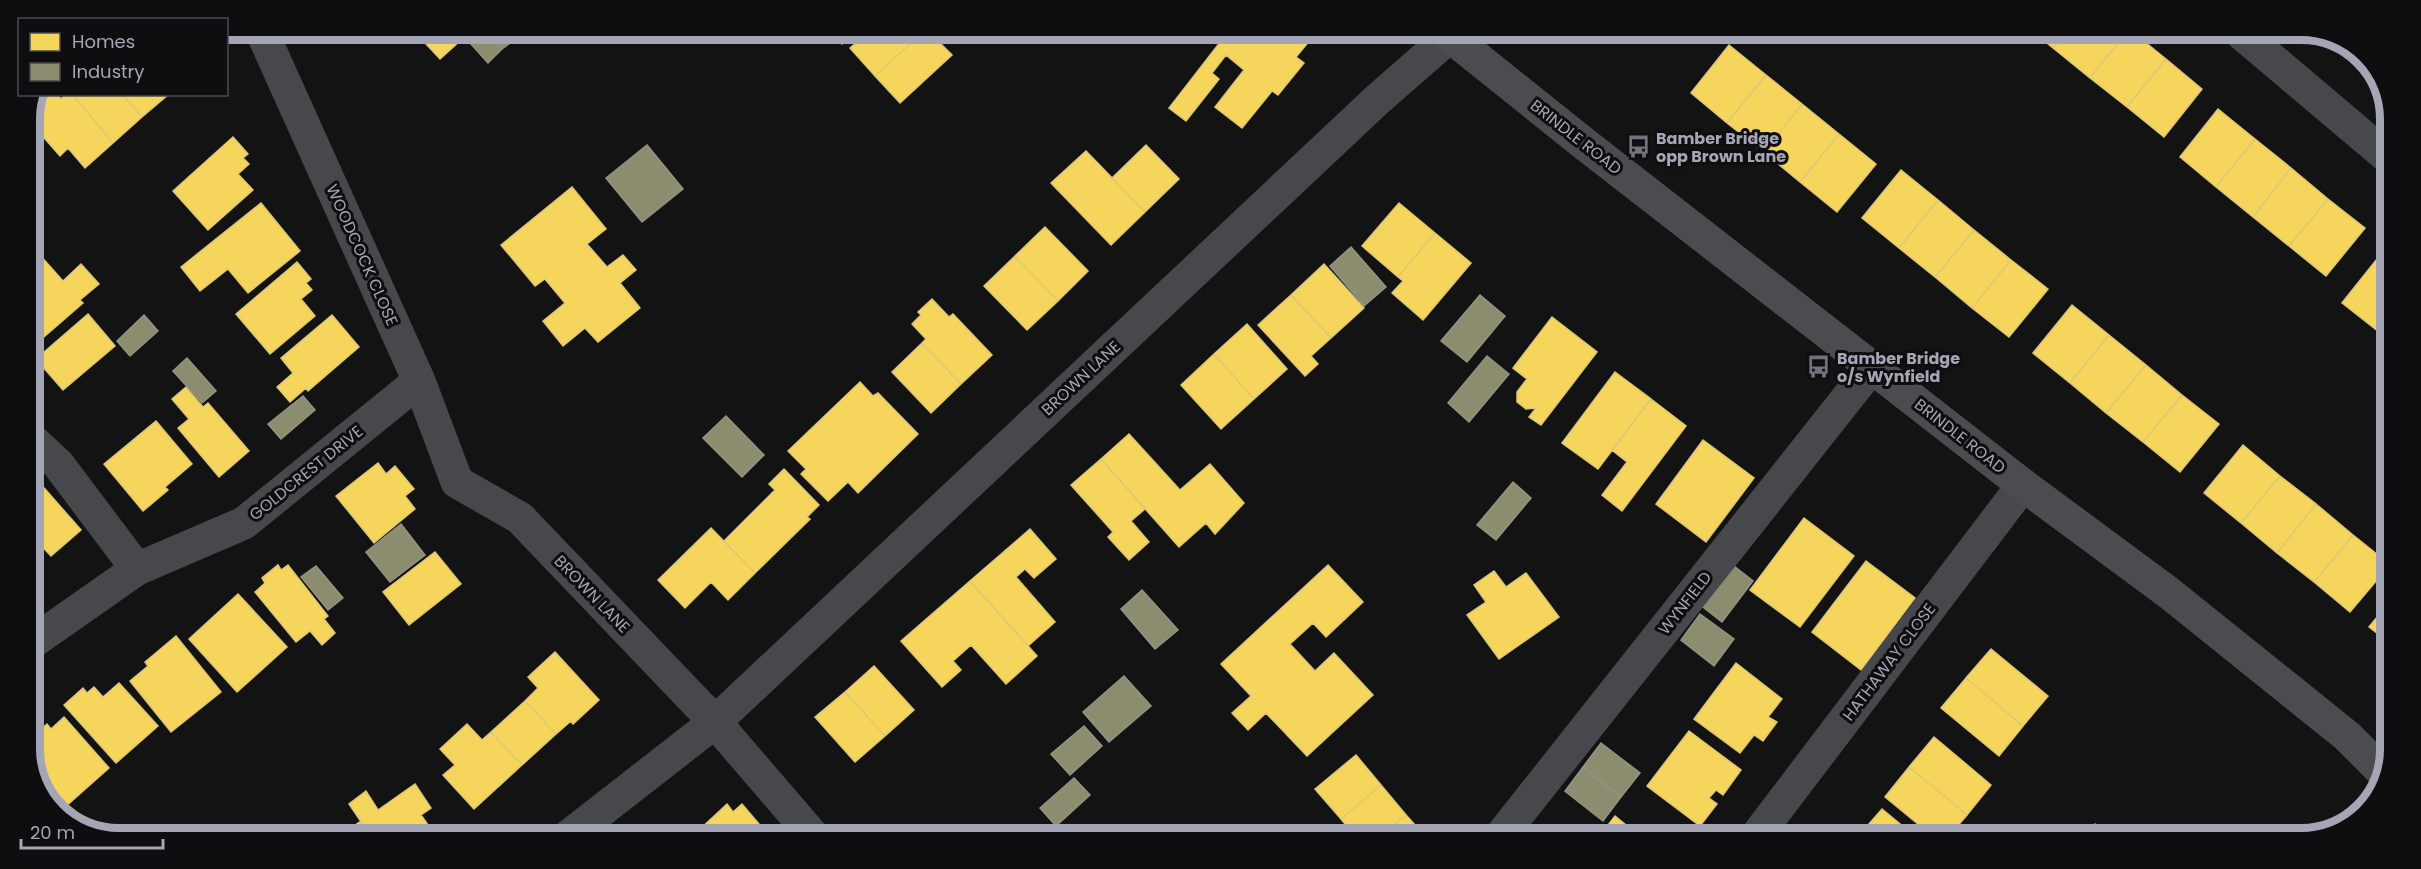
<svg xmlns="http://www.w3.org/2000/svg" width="2421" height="869" font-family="Poppins,sans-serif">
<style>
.homes{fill:#f6d55c;stroke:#ddc777;stroke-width:1.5}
.industry{fill:#8c8c6e;stroke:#939483;stroke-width:1.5}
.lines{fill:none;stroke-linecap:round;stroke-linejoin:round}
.street{stroke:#47484c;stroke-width:33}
.secondary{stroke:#4b4c50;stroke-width:33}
.labels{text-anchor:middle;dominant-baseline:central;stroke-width:6;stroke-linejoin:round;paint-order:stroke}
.street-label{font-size:16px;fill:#a4a6b5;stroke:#0e0d0f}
.poi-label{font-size:16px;font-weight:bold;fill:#a4a6b5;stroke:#0e0d0f;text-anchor:start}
.rim{fill:none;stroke:#a4a6b5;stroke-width:8}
</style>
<rect width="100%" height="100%" fill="#131313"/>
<path class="homes" d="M414 31H470V32L440 59Z
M831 31 855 32 842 44Z
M869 32H923L875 76 850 48Z
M923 32H950L939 42 952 55 900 103 875 76Z
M1228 32 1316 33 1296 57 1304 63 1278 95 1272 91 1242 128 1215 107 1244 70 1226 55 1212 73 1219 79 1186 121 1169 108Z
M2036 34H2065L2053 48Z
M2065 34H2125L2090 78 2053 48Z
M2125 34H2135L2166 59 2127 107 2090 78Z
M1729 45 1766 75 1727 123 1691 93Z
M2166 59 2202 89 2164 137 2127 107Z
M1766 75 1802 104 1764 152 1727 123Z
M51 94H57L61 99 66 94H72L113 143 85 168 68 148 60 156 32 124 44 115 37 108Z
M72 94H122L142 117 113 143Z
M122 94H169L142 117Z
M1802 104 1839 134 1800 182 1764 152Z
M2218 109 2255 139 2216 187 2180 157Z
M1839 134 1876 164 1837 212 1800 182Z
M233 137 248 154 243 158 249 164 238 174 253 190 208 230 173 191Z
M2255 139 2291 168 2253 217 2216 187Z
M1146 145 1179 179 1145 212 1112 178Z
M1086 151 1145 212 1111 245 1051 183Z
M2291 168 2328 199 2289 246 2253 217Z
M1901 170 1938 200 1899 248 1862 218Z
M572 187 606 229 587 244 607 267 623 255 636 270 620 283 640 308 598 342 585 328 563 346 543 321 565 303 545 279 535 286 501 245Z
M2328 199 2365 228 2326 276 2289 246Z
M1938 200 1974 230 1935 277 1899 248Z
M261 203 300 251 248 293 228 269 200 291 181 267Z
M1399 203 1435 233 1398 277 1362 246Z
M1045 227 1088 271 1058 301 1015 256Z
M1974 230 2011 260 1972 308 1935 277Z
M1435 233 1471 263 1423 320 1392 293 1403 281 1398 277Z
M38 253 63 281 81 264 99 284 80 300 83 303 37 343 30 335V260Z
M2381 254 2390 262 2389 319 2379 332 2342 303Z
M1015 256 1058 301 1027 330 984 286Z
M2011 260 2048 289 2009 337 1972 308Z
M297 262 311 279 306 283 312 290 301 299 315 316 270 354 236 314Z
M1324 264 1364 308 1331 338 1291 295Z
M1291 295 1331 338 1311 356 1318 364 1305 376 1258 325Z
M932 299 949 317 953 314 992 355 961 384 922 343 926 339 912 324 921 315 918 312Z
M2072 305 2109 335 2070 383 2033 353Z
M88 314 115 346 63 390 36 359Z
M332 315 359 347 308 391 306 388 290 402 277 387 293 373 281 358Z
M1552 317 1597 352 1541 425 1529 417 1536 408 1526 409 1517 402V392L1527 379 1513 368Z
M2389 319V341L2379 332Z
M1247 324 1287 369 1254 399 1214 354Z
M2109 335 2146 365 2106 413 2070 383Z
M922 343 961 384 931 413 892 372Z
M1214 354 1254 399 1221 429 1181 385Z
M2146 365 2182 395 2143 442 2106 413Z
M1615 372 1651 399 1598 469 1562 443Z
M860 382 873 396 878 393 918 434 858 493 848 482 828 501 801 474 806 469 788 451Z
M186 387 203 407 208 403 249 451 219 477 178 428 189 419 172 399Z
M2182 395 2219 424 2180 472 2143 442Z
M1651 399 1686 426 1622 511 1602 495 1627 462 1612 450Z
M156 421 192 464 165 487 168 490 143 511 104 464Z
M1129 434 1180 490 1210 464 1244 503 1215 534 1206 523 1179 547 1101 459Z
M1703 440 1754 478 1706 542 1656 504Z
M2243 445 2280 476 2241 523 2204 493Z
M1101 459 1145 509 1131 521 1149 542 1129 560 1108 537 1113 532 1071 485Z
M378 463 386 474 395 466 414 489 405 496 415 509 374 543 336 496Z
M784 469 819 505 807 517 810 519 755 573 724 541 775 490 769 484Z
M2280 476 2316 504 2277 553 2241 523Z
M38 481 81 530 51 556 30 534V488Z
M2316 504 2353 535 2314 582 2277 553Z
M1804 518 1854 556 1800 627 1750 590Z
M711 528 755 573 728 600 711 582 685 608 658 580Z
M1030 529 1056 559 1034 578 1025 569 1016 577 1055 622 1028 646 970 581Z
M2353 535 2388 563V567L2350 612 2314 582Z
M435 552 461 584 409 625 383 592Z
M1866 561 1915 598 1861 670 1812 632Z
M278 565 281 570 288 565 328 616 324 619 335 633 322 645 310 631 296 642 255 592 265 583 262 578Z
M1328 565 1363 602 1326 637 1313 623 1290 644 1315 671 1334 653 1373 695 1307 756 1266 713 1248 730 1232 713 1251 696 1221 664Z
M1494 571 1506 587 1526 573 1559 617 1499 659 1467 615 1486 602 1474 585Z
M970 581 1037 656 1006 684 971 645 953 661 961 670 942 687 901 641Z
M238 594 287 647 237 692 189 639Z
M2388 604 2387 641 2369 627Z
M176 636 221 692 171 732 130 681 148 666 145 662Z
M1991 649 2048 696 2023 726 1966 678Z
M555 652 599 700 573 724 571 721 556 734 525 701 538 688 528 677Z
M1736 663 1782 699 1768 717 1777 722 1763 741 1754 735 1740 753 1694 719Z
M874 666 914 710 885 736 845 692Z
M1966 678 2023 726 1999 756 1941 708Z
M119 683 158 726 116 763 64 705 83 688 87 693 94 687 103 697Z
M845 692 885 736 855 762 815 717Z
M525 701 556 734 522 765 491 732Z
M64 717 109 768 64 808 39 780 30 756V739L47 724 51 729Z
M467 724 482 740 491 732 522 765 474 809 443 775 455 765 440 749Z
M1689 731 1741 770 1723 795 1716 790 1709 798 1717 804 1700 826 1647 786Z
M1934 737 1991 785 1967 815 1909 767Z
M1356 755 1381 785 1341 819 1315 789Z
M1909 767 1967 815 1947 838H1935L1885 797Z
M415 784 431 808 421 815 435 835H370L349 804 366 791 378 810Z
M1381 785 1406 815 1380 837H1356L1341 819Z
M727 804 733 812 742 804 765 831 760 836H702L698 831Z
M1882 809 1917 838H1868L1861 833Z
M1406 815 1426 837H1380Z
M1615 816 1642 838H1598Z
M361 821 370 835H341Z
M2095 824 2115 839H2084Z
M320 826 326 835H306Z"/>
<path class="industry" d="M486 31 502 49 488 63 471 44Z
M486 31H512L518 37 502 49Z
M647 145 683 189 642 222 606 178Z
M1351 247 1386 287 1364 306 1330 266Z
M1480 295 1505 316 1467 362 1441 341Z
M144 315 158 331 130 356 117 341Z
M1487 356 1509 374 1469 422 1448 403Z
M187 358 216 391 202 403 173 371Z
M303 396 315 410 281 439 268 424Z
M726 416 764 455 742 477 703 438Z
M1513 482 1531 498 1496 540 1477 525Z
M401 524 425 555 390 582 366 552Z
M316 566 343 598 328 610 301 577Z
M1734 566 1753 581 1722 622 1703 607Z
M1142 590 1178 630 1155 649 1121 609Z
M1700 614 1734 639 1714 666 1681 640Z
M1124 676 1151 706 1109 742 1083 712Z
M1084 726 1102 746 1070 775 1051 754Z
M1601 743 1640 773 1621 797 1583 767Z
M1583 767 1621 797 1603 821 1565 791Z
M1074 778 1090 795 1056 826 1040 808Z"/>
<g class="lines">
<path class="street" d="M261 30 419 381 457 482 520 518 715 722 813 836
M2242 34 2390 159
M30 438 58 464 137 569
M30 644 137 569 244 523 419 381
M570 835 715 722 1378 99 1450 36
M1500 837 1871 368
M1755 838 2023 485"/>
<path class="secondary" d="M1446 33 1582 142 2023 485 2169 593 2347 736 2386 775"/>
</g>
<defs>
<symbol id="bus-bare" viewBox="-9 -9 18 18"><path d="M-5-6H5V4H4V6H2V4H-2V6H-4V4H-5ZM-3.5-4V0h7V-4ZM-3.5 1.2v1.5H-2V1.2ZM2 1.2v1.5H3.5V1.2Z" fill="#71737c" stroke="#0e0d0f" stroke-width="2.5" paint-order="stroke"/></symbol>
</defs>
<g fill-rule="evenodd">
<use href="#bus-bare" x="1622" y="130" width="33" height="33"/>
<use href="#bus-bare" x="1802" y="350" width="33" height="33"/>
</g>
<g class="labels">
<g class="street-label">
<text transform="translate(1576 137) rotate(38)">BRINDLE ROAD</text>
<text transform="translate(362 255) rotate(66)">WOODCOCK CLOSE</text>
<text transform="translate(1081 378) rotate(-43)">BROWN LANE</text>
<text transform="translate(1960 436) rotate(38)">BRINDLE ROAD</text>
<text transform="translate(306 473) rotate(-39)">GOLDCREST DRIVE</text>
<text transform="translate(592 594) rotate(46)">BROWN LANE</text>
<text transform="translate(1685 603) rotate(-52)">WYNFIELD</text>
<text transform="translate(1889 662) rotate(-53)">HATHAWAY CLOSE</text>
</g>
<g class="poi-label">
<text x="1656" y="138">Bamber Bridge<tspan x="1656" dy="18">opp Brown Lane</tspan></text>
<text x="1837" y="358">Bamber Bridge<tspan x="1837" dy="18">o/s Wynfield</tspan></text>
</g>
</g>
<path d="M0 0H2421V869H0ZM119 40H2301A79 79 0 0 1 2380 119V749A79 79 0 0 1 2301 828H119A79 79 0 0 1 40 749V119A79 79 0 0 1 119 40Z" fill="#0e0d0f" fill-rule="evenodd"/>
<path class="rim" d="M119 40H2301A79 79 0 0 1 2380 119V749A79 79 0 0 1 2301 828H119A79 79 0 0 1 40 749V119A79 79 0 0 1 119 40Z"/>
<rect x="18" y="18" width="210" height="78" fill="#0e0d0f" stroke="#4a4a51" stroke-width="1.5"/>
<rect x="30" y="33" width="30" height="18" fill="#f6d55c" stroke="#4a4a51" stroke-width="1.5"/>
<text x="72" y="48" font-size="18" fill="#a4a6b5">Homes</text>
<rect x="30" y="63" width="30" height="18" fill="#8c8c6e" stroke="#4a4a51" stroke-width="1.5"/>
<text x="72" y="78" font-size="18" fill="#a4a6b5">Industry</text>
<path d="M21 839v9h142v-9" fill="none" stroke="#a4a6b5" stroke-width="3"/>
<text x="30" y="839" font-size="18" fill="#a4a6b5" stroke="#0e0d0f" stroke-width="4.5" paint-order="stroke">20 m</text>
</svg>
